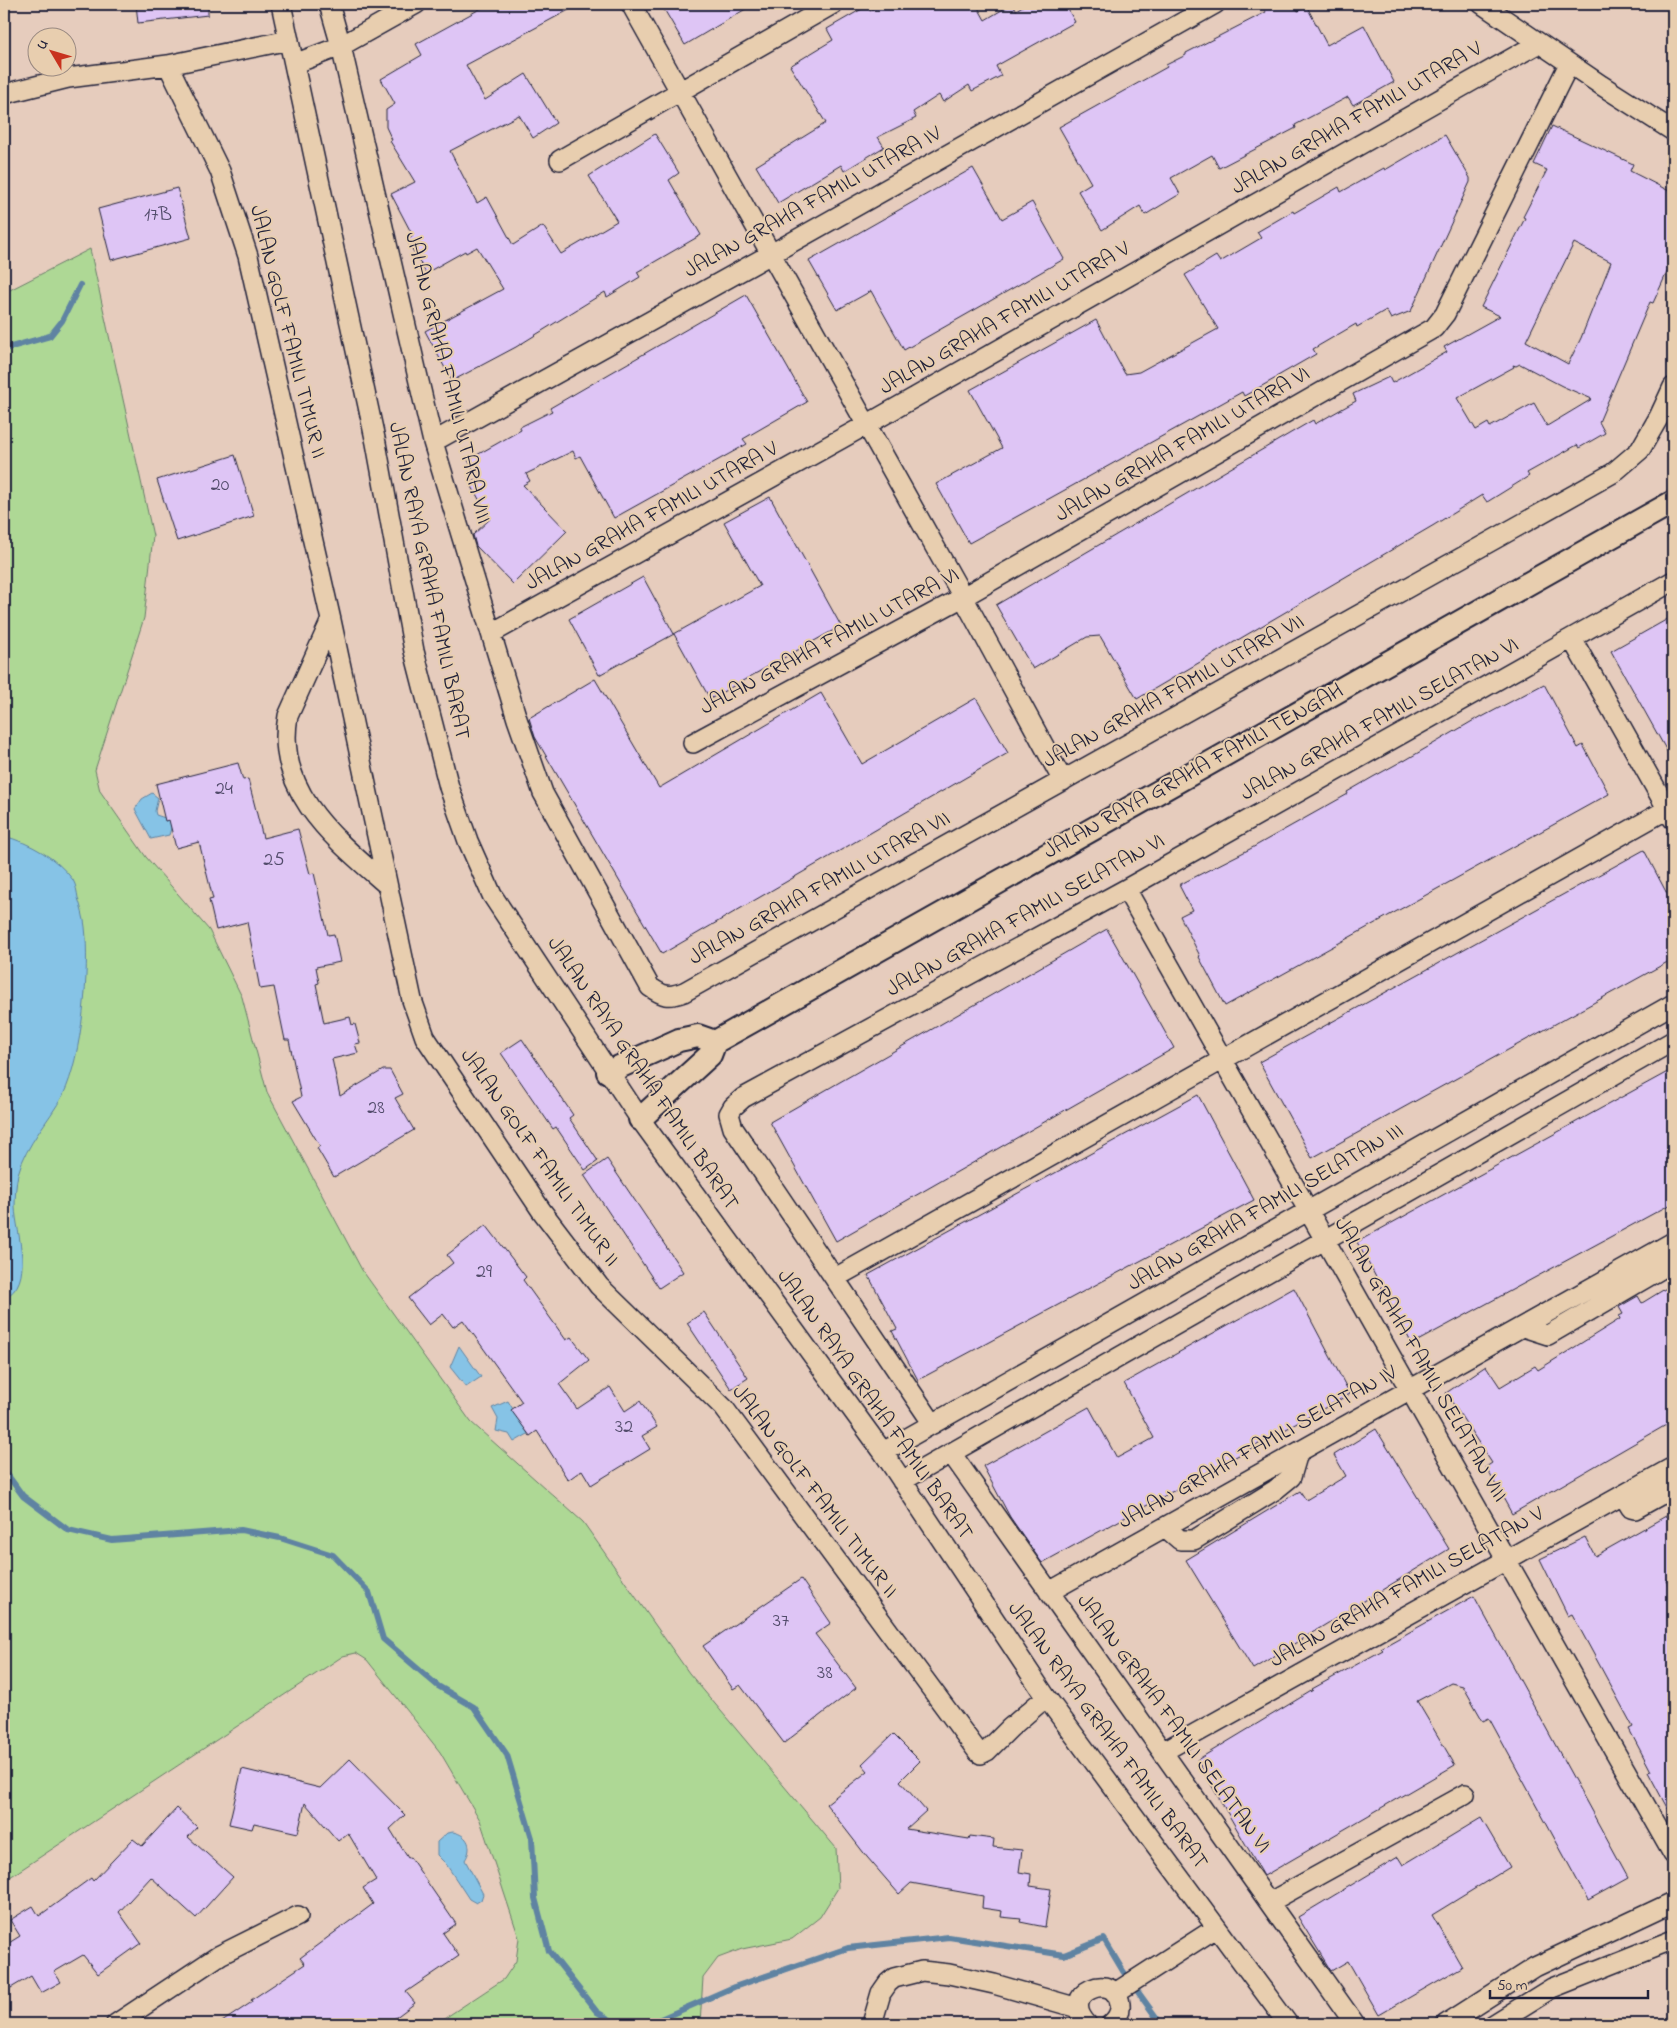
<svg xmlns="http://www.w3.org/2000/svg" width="1677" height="2028" font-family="'Indie Flower',sans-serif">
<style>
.green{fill:#aed895;stroke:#687d68}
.water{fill:#86c3e6;stroke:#5e83a2}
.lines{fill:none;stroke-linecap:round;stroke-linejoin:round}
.stream{stroke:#5e83a2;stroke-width:6}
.building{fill:#dec5f5;stroke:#22223b;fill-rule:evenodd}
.minor-casing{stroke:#22223b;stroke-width:22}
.tertiary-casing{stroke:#22223b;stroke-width:26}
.minor{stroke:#e8ceaf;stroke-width:19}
.tertiary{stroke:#e8ceaf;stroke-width:22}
.labels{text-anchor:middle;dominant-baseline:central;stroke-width:4;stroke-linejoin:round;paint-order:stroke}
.number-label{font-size:20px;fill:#514b6a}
.street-label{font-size:22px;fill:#22223b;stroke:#e8ceaf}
</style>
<rect width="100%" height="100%" fill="#e6ccbd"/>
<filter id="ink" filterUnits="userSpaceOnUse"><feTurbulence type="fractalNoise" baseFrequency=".02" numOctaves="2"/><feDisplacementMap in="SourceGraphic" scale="10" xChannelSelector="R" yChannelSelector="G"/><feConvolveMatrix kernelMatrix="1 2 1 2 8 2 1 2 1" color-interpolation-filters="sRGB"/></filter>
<g filter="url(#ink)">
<path class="green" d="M90 249 153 536 144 618 95 770 100 791 146 857 209 930 242 997 267 1092 362 1270 471 1422 583 1522 689 1673 836 1848 838 1888 820 1917 792 1939 742 1949 718 1958 703 1978 700 2024H436L504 1979 516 1961 519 1938 480 1820 440 1752 367 1660 356 1653 343 1656 4 1881V293Z"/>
<path class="water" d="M152 793 158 798 155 811 156 815 165 818 172 825 169 835 151 839 135 809 142 799Z
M4 836C30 843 57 858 73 880 76 885 77 892 78 898 81 907 84 918 85 927 90 969 82 1057 63 1095 49 1121 26 1144 18 1174 16 1184 15 1196 15 1207 16 1234 36 1283 4 1298Z
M459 1346 481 1377 466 1387 450 1367Z
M508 1401 528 1434 514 1442 509 1434 496 1431 498 1419 492 1408Z
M453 1832C469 1835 473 1848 465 1860L483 1894 481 1900 476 1903 469 1899 446 1864 437 1855V1842L447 1833Z"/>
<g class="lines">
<path class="stream" d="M4 349 50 336 62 321 80 285
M4 1470 23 1496 68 1530 112 1540 241 1530 280 1538 333 1555 369 1592 383 1639 438 1686 474 1707 507 1755 532 1838 535 1898 549 1951 597 2012 617 2024
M642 2024 656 2021 734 1987 848 1948 949 1937 1064 1955 1104 1939 1123 1971 1161 2024"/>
</g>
<path class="building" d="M136 4H208V15L138 23Z
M489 4H580L466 65 485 100 526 74 556 123 533 138 519 115 450 151 477 203 487 197 513 245 543 226 561 254 617 221 589 176 655 134 679 173 669 180 701 235 637 272 640 277 607 297 605 292 516 347 452 381 425 331 503 289 477 247 466 253 465 251 426 273 407 240 413 236 391 194 415 182 390 141 392 140 386 127V110L395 104 381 79 422 55 416 44Z
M661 4H754L685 45Z
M882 4H976L985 20 1012 4 1016 10 1026 4H1065L1075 22 996 66 1001 76 972 91 969 85 943 102 939 95 913 112 916 118 878 137 884 147 844 171 841 165 778 203 756 166 826 123 790 66 833 40 827 29 867 6 870 11Z
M1262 4H1294L1298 11 1307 7 1327 45 1364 25 1394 82 1353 105 1348 97 1295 125 1296 128 1219 168 1212 155 1171 178 1180 194 1145 215 1140 206 1102 230 1078 191 1091 183 1059 127 1167 67 1166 65 1186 55V53L1266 12Z
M1552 126 1633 164 1630 171 1673 193V259L1653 303 1650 302 1599 422 1605 433 1579 448 1577 445 1527 473 1529 476 1487 502 1482 495 1434 525 1137 699 1100 636 1087 637 1033 669 996 605 1313 420 1315 424 1356 401 1353 394 1389 377 1392 383 1447 352 1444 347 1500 316 1481 307 1525 218 1523 217 1547 170 1534 164ZM1574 243 1611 262 1581 338 1568 364 1526 341ZM1520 364 1562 386 1592 399 1547 426 1534 403 1490 427 1488 423 1476 430 1457 398 1514 367 1513 365 1516 366Z
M1445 135 1470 178V182L1411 311 1391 319 1386 310 1357 327 1356 324 1313 349 1316 354 1276 377V378L1244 396 1242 392 969 543 936 484 1002 448 970 390 1096 320 1125 374 1139 372 1218 329 1185 275 1216 256 1220 262 1261 238 1257 232 1293 211 1294 213 1339 187 1341 192 1384 168 1385 170Z
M973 168 1002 219 1032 202 1064 259 904 350 871 291 837 310 809 261Z
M177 188 191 238 111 260 98 209Z
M746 295 807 402 743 439 747 444 614 518 580 456 576 458 573 451 526 474 530 481 523 485 567 531 513 584 476 546 473 535 490 519 470 483 478 478 468 460 521 430 520 427 552 411 550 408Z
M235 455 254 516 177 541 157 480Z
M770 497 841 626 710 699 674 634 760 586 724 522Z
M643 577 674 634 599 675 569 619Z
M1673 616V762L1611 651Z
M595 679 659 788 821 693 862 764 976 698 1008 753 662 954 535 737 529 718Z
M1544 684 1578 748 1583 745 1609 794 1225 1006 1199 957 1200 956 1180 916 1192 910 1179 885 1250 849 1348 794 1347 792 1373 777 1404 760V761L1481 716 1482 717Z
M238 763 243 780 248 779 263 838 298 829 310 874 314 873 328 935 334 934 340 962 316 967 319 983 316 984 324 1023 350 1017 352 1025 355 1024 360 1043 355 1044 358 1053 332 1059 340 1096 383 1070H390L403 1094 395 1098 414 1130 334 1177 317 1148 320 1146 293 1101 301 1097 289 1040H285L274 987 260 989 247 922 216 930 209 900 213 899 199 842 176 848 169 820 165 821 156 784Z
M1644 850 1673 905V959L1312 1158 1259 1062Z
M1107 929 1174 1048 836 1241 770 1122Z
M522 1039 573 1115 569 1118 598 1161 585 1170 556 1127 553 1129 501 1053Z
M1673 1069V1203L1412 1344 1357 1242Z
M1198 1095 1254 1200 918 1380 892 1331 897 1329 868 1275Z
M607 1159 683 1272 659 1288 584 1175Z
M486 1225 526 1277 523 1280 566 1340 571 1337 589 1360 559 1384 577 1409 610 1387 625 1411 640 1401 657 1427 642 1436 650 1449 591 1485 582 1470 568 1480 537 1431 530 1436 511 1410 522 1402 463 1320 453 1327 443 1314 429 1325 408 1298 453 1263 447 1255Z
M1673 1284V1421L1512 1514 1486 1467 1492 1463 1446 1393 1486 1366 1500 1387 1535 1366 1538 1370 1620 1319 1619 1316 1623 1314 1619 1307 1638 1296 1642 1303Z
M1294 1288 1350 1394 1042 1563 1010 1517 983 1466 1089 1407 1117 1458 1154 1438 1124 1383Z
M704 1312 748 1378 731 1389 687 1323Z
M1376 1429 1449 1549 1253 1669 1186 1560 1300 1491 1306 1500 1346 1476 1334 1455Z
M1673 1512V1577L1666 1581 1673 1593V1819L1648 1772 1651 1771 1629 1729 1633 1727 1572 1614 1568 1616 1540 1559 1585 1537 1595 1556Z
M801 1579 831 1623 815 1634 856 1688 784 1743 740 1685 733 1689 703 1646Z
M1474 1596 1628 1878 1588 1900 1489 1718 1483 1721 1463 1686 1451 1683 1417 1701 1455 1765 1264 1876 1197 1760 1313 1690 1312 1689 1383 1650 1381 1648Z
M893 1734 920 1761 900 1781 926 1811 906 1829 969 1839 970 1836 994 1839 993 1847 1022 1850 1019 1872 1031 1874 1030 1886 1051 1889 1045 1927 1020 1922 1021 1919 1001 1917 1002 1911 982 1908 983 1896 911 1883 899 1894 867 1857 826 1804 868 1771 862 1764Z
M350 1759 405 1815 390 1829 408 1858 410 1857 456 1924 443 1933 459 1956 406 1992 415 2003 387 2024H219L252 2002 251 2000 305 1964 300 1958 373 1904 363 1888 376 1880 348 1833 338 1841 305 1803 298 1833 254 1823 252 1829 229 1824 242 1769 320 1788Z
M177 1808 197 1827 188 1837 233 1877 196 1918 151 1877 119 1912 141 1943 98 1974 83 1955 54 1972 61 1982 41 1993 31 1976 4 1992V1946L20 1936 10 1920 33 1906 39 1916 91 1878 93 1881 133 1839 142 1846Z
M1481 1818 1510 1867 1432 1915 1462 1967 1379 2015 1348 1961 1331 1971 1298 1917 1398 1857 1403 1865Z"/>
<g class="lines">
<defs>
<path id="minor" d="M281 4 376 443 414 651 449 787 468 841 492 895 640 1119 883 1452 1046 1697 1288 2024
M329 4 341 46 433 442 517 719 543 793 650 987C663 996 668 998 684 992L1613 473 1640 450 1659 417 1673 387
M631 4 963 597 1063 781
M1482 4 1601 85 1673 131
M294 64 341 46 416 4
M168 65 220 171 248 256 331 620 412 1000 425 1037 541 1210 599 1286 724 1408 978 1752 981 1754 987 1751 1010 1728 1046 1697
M4 94 68 78 168 65 289 40
M560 160 833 4
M433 442 771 254 1215 4
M331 620 288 716C274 792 336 840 387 885
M492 633 866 425 1539 43
M1572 639 1673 819
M693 743 963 597 1434 328 1445 314 1569 64
M1126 889 1673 1854
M835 1278 1673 806
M1523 1327 1548 1335 1673 1262
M933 1424 733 1128 729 1114 733 1107 743 1098 1126 889 1673 581
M883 1452 1673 1004
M951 1453 1355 2024
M902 1481 1673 1041
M1623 1495 1631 1508 1635 1509 1673 1488
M1165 1527 1180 1540H1194L1275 1490 1291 1477 1298 1453
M1049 1592 1673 1242
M1164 1751 1673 1467
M1270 1902 1465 1794
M1115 1993 1216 1928
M116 2024 220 1955 298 1916
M872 2024 881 1993 888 1983 894 1978 922 1971 949 1974 994 1984 1078 2008
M1087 2024C1057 1992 1116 1970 1120 2004 1121 2013 1117 2019 1111 2024
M1446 2024 1535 1967 1673 1902
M1494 2024 1552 1988 1673 1940"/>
<path id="tertiary" d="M608 1072 679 1040 698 1036 715 1042
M640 1119 710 1055 715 1042 1673 502"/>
</defs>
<use href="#minor" class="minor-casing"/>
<use href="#tertiary" class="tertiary-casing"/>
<use href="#minor" class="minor"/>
<use href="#tertiary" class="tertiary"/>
</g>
</g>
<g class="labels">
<g class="number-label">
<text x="158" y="215">17B</text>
<text x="220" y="485">20</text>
<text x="224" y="789">24</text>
<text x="274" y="860">25</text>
<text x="376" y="1108">28</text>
<text x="484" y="1272">29</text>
<text x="624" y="1427">32</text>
<text x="781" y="1621">37</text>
<text x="825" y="1673">38</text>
</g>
<g class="street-label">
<text transform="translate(1357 119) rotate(-30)">JALAN GRAHA FAMILI UTARA V</text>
<text transform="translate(813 203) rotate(-29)">JALAN GRAHA FAMILI UTARA IV</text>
<text transform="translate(1005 319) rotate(-30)">JALAN GRAHA FAMILI UTARA V</text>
<text transform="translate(287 332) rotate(76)">JALAN GOLF FAMILI TIMUR II</text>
<text transform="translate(447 378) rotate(76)">JALAN GRAHA FAMILI UTARA VIII</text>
<text transform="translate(1183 445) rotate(-30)">JALAN GRAHA FAMILI UTARA VI</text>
<text transform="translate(652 517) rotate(-29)">JALAN GRAHA FAMILI UTARA V</text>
<text transform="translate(428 581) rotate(78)">JALAN RAYA GRAHA FAMILI BARAT</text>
<text transform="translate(830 642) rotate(-28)">JALAN GRAHA FAMILI UTARA VI</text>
<text transform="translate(1174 692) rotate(-29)">JALAN GRAHA FAMILI UTARA VII</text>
<text transform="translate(1380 720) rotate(-29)">JALAN GRAHA FAMILI SELATAN VI</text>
<text transform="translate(1194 772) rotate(-29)">JALAN RAYA GRAHA FAMILI TENGAH</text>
<text transform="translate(820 889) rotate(-29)">JALAN GRAHA FAMILI UTARA VII</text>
<text transform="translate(1026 916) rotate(-29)">JALAN GRAHA FAMILI SELATAN VI</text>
<text transform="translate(642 1074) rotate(56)">JALAN RAYA GRAHA FAMILI BARAT</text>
<text transform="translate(539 1158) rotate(55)">JALAN GOLF FAMILI TIMUR II</text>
<text transform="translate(1266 1208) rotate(-30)">JALAN GRAHA FAMILI SELATAN III</text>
<text transform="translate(1420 1360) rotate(60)">JALAN GRAHA FAMILI SELATAN VIII</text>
<text transform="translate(874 1405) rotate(55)">JALAN RAYA GRAHA FAMILI BARAT</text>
<text transform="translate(1258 1448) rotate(-29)">JALAN GRAHA FAMILI SELATAN IV</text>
<text transform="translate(814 1492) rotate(53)">JALAN GOLF FAMILI TIMUR II</text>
<text transform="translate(1407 1588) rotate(-29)">JALAN GRAHA FAMILI SELATAN V</text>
<text transform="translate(1173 1724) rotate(54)">JALAN GRAHA FAMILI SELATAN VI</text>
<text transform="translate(1107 1736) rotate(54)">JALAN RAYA GRAHA FAMILI BARAT</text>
</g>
</g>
<rect width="1677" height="2028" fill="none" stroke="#e8ceaf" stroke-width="20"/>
<rect x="10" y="10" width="1657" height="2008" fill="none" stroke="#22223b" stroke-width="2" filter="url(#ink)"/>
<g transform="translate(52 52) rotate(308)"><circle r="24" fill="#e8ceaf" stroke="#998981"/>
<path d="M0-4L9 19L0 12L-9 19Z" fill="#c8321e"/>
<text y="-8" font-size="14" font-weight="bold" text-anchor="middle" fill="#22223b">U</text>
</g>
<path d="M1490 1990v8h158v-8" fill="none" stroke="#22223b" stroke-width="2.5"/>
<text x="1497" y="1990" font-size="15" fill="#22223b" stroke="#e8ceaf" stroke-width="4" paint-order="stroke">50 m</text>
</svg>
